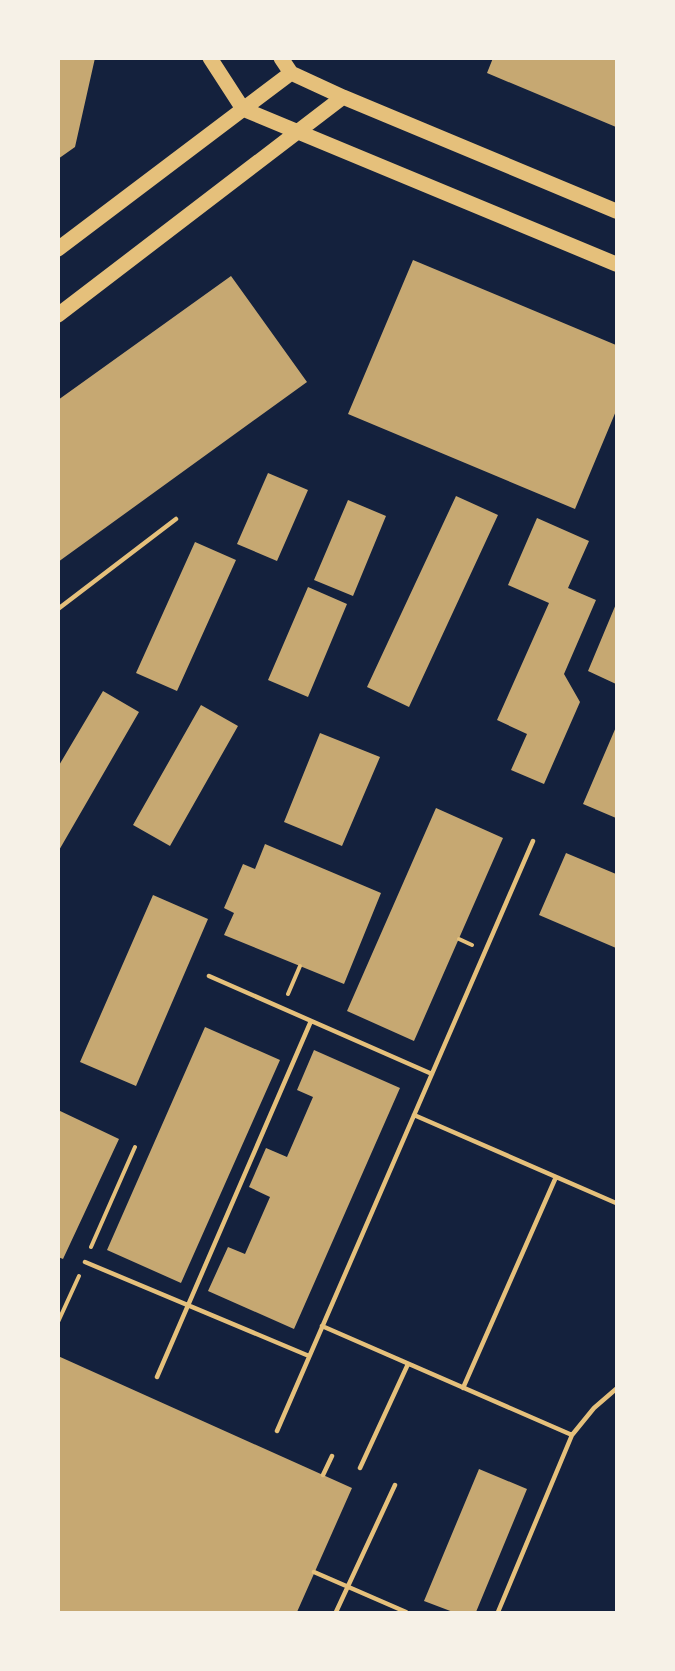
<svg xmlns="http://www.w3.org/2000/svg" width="675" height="1671" font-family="'Zilla Slab',serif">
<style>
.building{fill:#c6a872}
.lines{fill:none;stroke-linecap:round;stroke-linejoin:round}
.path{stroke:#e5c07b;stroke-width:4}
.service{stroke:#e5c07b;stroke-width:4.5}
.primary{stroke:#e5c07b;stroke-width:15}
</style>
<rect width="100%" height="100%" fill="#14213d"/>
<path class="building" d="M58 58H95L75 147 58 159Z
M493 58H616V127L487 73Z
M413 260 616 345V411L575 509 348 414Z
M231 276 307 382 58 562V400Z
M268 473 308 490 277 561 237 544Z
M456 496 498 515 409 707 367 687Z
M348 500 386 516 353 596 314 580Z
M537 518 589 541 568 588 596 600 564 674 580 702 544 784 511 770 527 734 497 720 549 603 508 585Z
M195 542 236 560 177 691 136 673Z
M308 587 347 604 308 697 268 680Z
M616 604V684L588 671Z
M103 691 139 712 58 852V767Z
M201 705 238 726 170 846 133 825Z
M616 727V818L583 804Z
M320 733 380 757 342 846 284 822Z
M436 808 503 838 414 1041 347 1011Z
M265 844 381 893 344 984 224 935 234 913 224 908 243 864 255 869Z
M566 853 616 874V948L539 915Z
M153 895 208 919 136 1086 80 1062Z
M205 1027 280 1060 181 1283 107 1250Z
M314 1050 400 1088 294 1329 208 1291 228 1247 245 1254 270 1197 249 1187 266 1148 287 1157 313 1097 297 1090Z
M58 1110 119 1139 63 1259 58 1257Z
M58 1356 352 1488 297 1612H58Z
M479 1469 527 1489 476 1612H453L424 1601Z"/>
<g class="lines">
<path class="path" d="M459 939 472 945
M288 994 300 966
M91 1247 135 1147
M58 1322 79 1276"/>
<path class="service" d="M58 609 176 519
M209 976 432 1074
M414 1115 616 1203
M85 1262 309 1356
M322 1326 572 1435
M157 1377 311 1021
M463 1388 556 1177
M277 1431 533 841
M360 1468 408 1364
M323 1475 332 1456
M314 1572 406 1612
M336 1612 395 1485
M498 1612 572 1435 594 1408 616 1389"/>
<path class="primary" d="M210 58 243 109 616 264
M281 58 291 73 343 97 616 211
M58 249 291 73
M58 315 343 97"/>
</g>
<rect width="675" height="1671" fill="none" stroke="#f6f1e7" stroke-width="120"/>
</svg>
